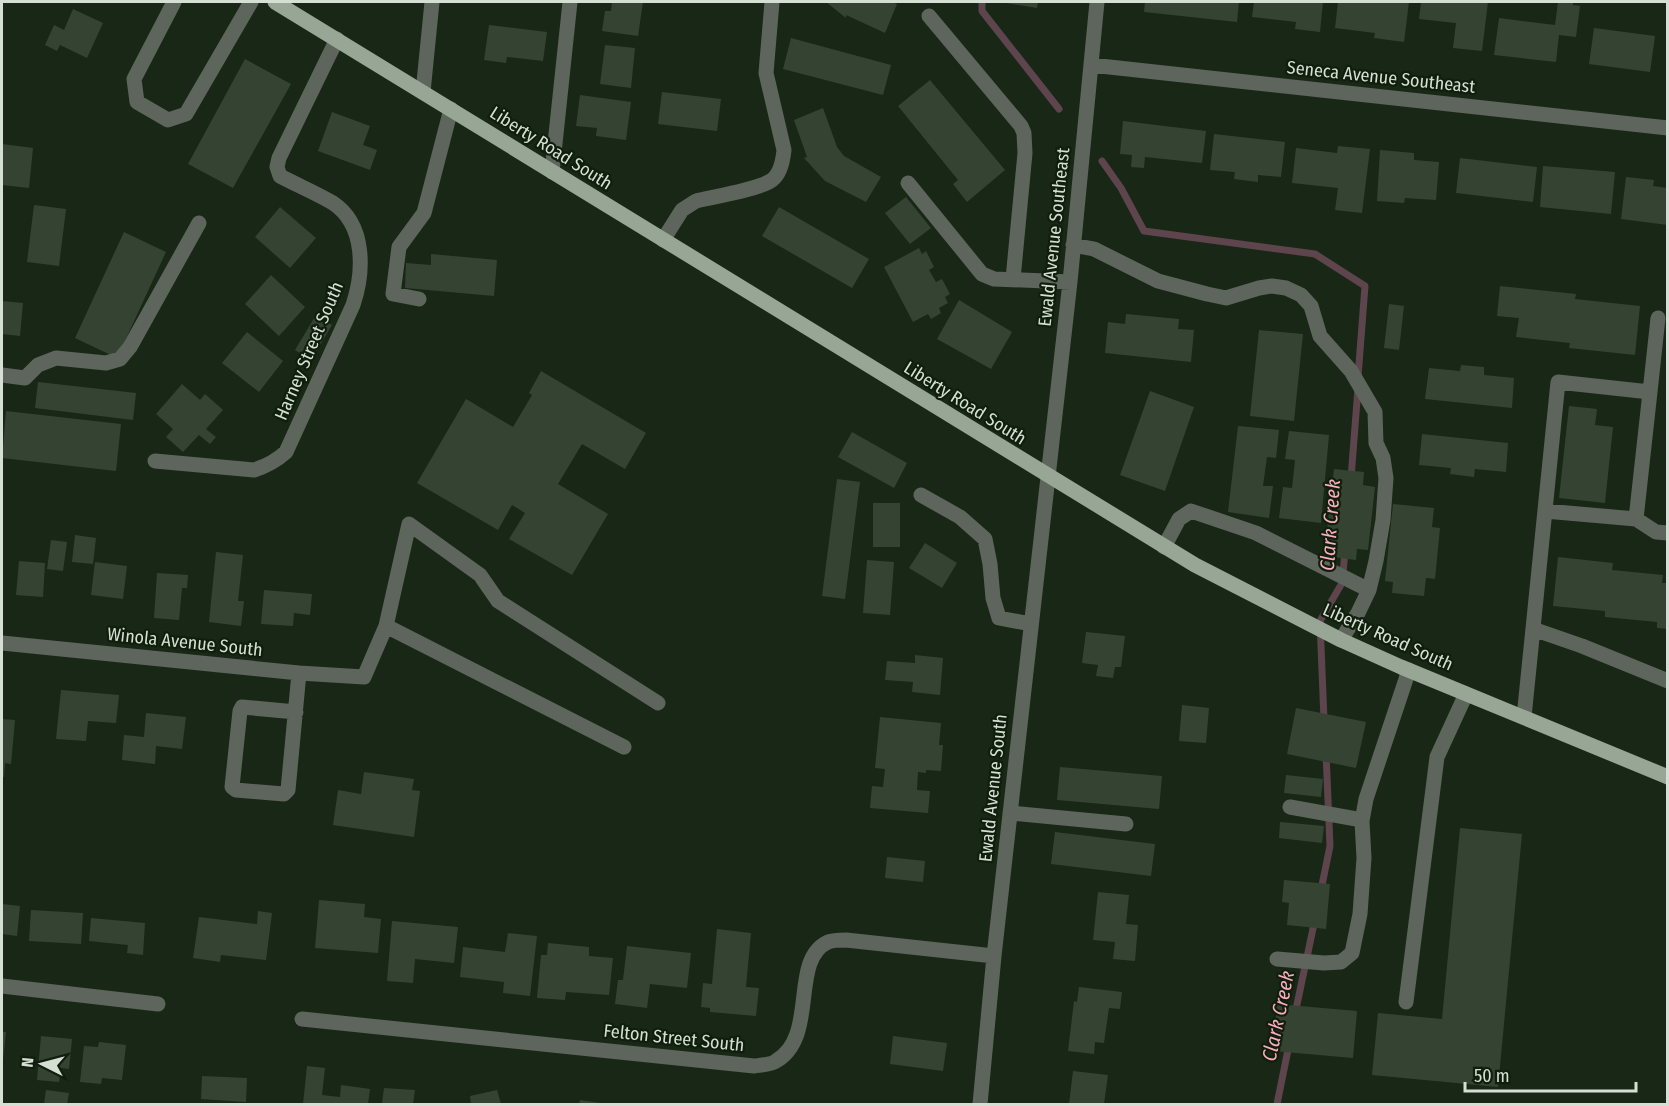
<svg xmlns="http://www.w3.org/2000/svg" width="1669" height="1106" font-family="'Fira Sans Condensed',sans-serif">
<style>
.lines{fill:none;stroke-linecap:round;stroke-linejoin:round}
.stream{stroke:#5e444c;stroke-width:7}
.building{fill:#354432}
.minor{stroke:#5e655c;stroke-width:15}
.major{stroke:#98a795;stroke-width:15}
.labels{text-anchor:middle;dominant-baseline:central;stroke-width:4.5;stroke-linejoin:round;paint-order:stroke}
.street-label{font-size:18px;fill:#d6dfd4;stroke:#101e0d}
.water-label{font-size:20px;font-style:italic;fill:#fbacc1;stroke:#101e0d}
</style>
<rect width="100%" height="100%" fill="#192716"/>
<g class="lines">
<path class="stream" d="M982 2V11L1059 109
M1102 161 1121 188 1144 231 1315 254 1365 286 1358 377
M1351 478 1358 388
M1324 720 1320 621 1342 583 1345 552
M1321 890 1330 846 1326 753
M1295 1014 1315 919
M1277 1104 1289 1045"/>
</g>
<path class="building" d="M612 2H643L638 36 602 31 605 11H611Z
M826 2H891L897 4 885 33 846 15V18Z
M1000 2H1038L1037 8Z
M1145 2H1239L1237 22 1144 12Z
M1254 2H1323L1320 32 1295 29 1296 22 1252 17Z
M1338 2H1409L1404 42 1374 38 1375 33 1335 28Z
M1421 2H1488L1482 51 1453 48 1456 23 1419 19Z
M1558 2H1573V5L1580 6 1576 37 1559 35 1556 62 1494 55 1499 18 1555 25Z
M73 9 103 23 87 58 60 45 57 51 45 45 54 25 64 30Z
M489 25 547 32 543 61 507 57 506 63 484 60Z
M1594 28 1655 36 1650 72 1589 64Z
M791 38 891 65 883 95 783 69Z
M605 45 635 48 631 88 600 84Z
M245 59 291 84 233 188 188 164Z
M930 80 1005 170 967 202 953 184 958 180 898 106Z
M662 92 721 99 717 131 658 124Z
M580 95 631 102 626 140 596 136 597 128 576 126Z
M823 108 837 147 844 156 881 177 866 202 825 181 804 158 807 157 794 120Z
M332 112 370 126 363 145 377 150 370 170 318 151Z
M1123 121 1206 131 1202 163 1145 157 1144 168 1131 167 1132 155 1120 154Z
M1214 134 1285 142 1281 177 1258 175V182L1234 179 1235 172 1210 170Z
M2 144 33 148 29 188 2 185Z
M1338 146 1370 149 1362 213 1335 210 1338 188 1292 183 1296 148 1337 153Z
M1380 150 1414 153V160L1439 162 1436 200 1405 198 1404 203 1377 201Z
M1460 158 1537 167 1533 202 1456 193Z
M1543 166 1615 172 1611 214 1540 207Z
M1626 177 1654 180 1653 186 1668 188V225L1621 219Z
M906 197 931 228 910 244 885 213Z
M34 205 66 209 59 266 27 262Z
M280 207 316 238 290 268 255 237Z
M779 207 869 259 852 288 762 236Z
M124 232 166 252 117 358 75 338Z
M919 248 922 254 926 251 934 267 929 270 936 282 942 279 950 294 945 297 948 303 939 308 941 313 931 319 928 314 913 322 884 267Z
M431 254 497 260 494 296 405 288 406 263 431 265Z
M271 275 305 307 279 336 245 304Z
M1500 286 1576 294 1575 299 1640 306 1635 355 1569 348 1570 343 1516 337 1519 318 1497 316Z
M959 300 1012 332 991 369 937 339Z
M2 301 23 303 20 336 2 334Z
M1389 304 1404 306 1399 350 1384 348Z
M1126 314 1179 319 1178 329 1194 330 1191 362 1105 353 1108 322 1125 324Z
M316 315 332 325 311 360 295 350Z
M1259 330 1303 334 1294 421 1250 416Z
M247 332 283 361 259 392 222 363Z
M1461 365 1484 367V375L1514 378 1512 408 1425 399 1429 368 1460 371Z
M541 371 646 433 625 469 582 444 558 484 608 514 572 575 509 539 525 513 512 505 498 530 417 483 466 399 513 427 532 395 529 393Z
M38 382 136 393 133 420 35 408Z
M182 384 200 400 205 394 223 410 206 429 216 437 210 444 199 435 183 452 166 437 173 429 156 414Z
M1150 391 1194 407 1165 491 1120 475Z
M1569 406 1597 409 1595 425 1613 427 1605 503 1559 498Z
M6 411 121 424 116 471 2 458Z
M1238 426 1279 430 1276 458 1267 457 1263 486H1273L1269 518 1228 512Z
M1289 431 1329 435 1321 523 1279 518 1283 487 1292 488 1295 460 1285 459Z
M852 432 907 463 894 488 838 457Z
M1422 434 1508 443 1506 472 1475 469 1474 477 1450 474 1451 468 1419 465Z
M1334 469 1364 472 1363 485 1375 487 1368 550 1357 549 1356 560 1324 556Z
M837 479 860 482 845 599 822 596Z
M873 503H900V547H873Z
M1393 504 1434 508 1432 527 1440 528 1435 579 1426 578 1424 596 1392 593 1393 582 1385 581Z
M75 535 96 538 93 564 72 562Z
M51 540 67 542 63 571 47 569Z
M925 543 957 563 942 588 909 568Z
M216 552 243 555 238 601H244L241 626 209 622Z
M1558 557 1613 563 1612 570 1663 575 1662 583H1668V629L1657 628V622L1605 617V611L1553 606Z
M867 560 894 562 890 615 863 613Z
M19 561 45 563 43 597 16 595Z
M95 562 127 566 123 599 91 595Z
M157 573 188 575 187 588H182L179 620 154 618Z
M264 590 312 594 310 615 294 613 293 626 261 624Z
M1086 632 1125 636 1121 667H1115L1113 678 1096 676 1098 665 1082 663Z
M915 655 943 658 940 695 912 692 913 682 885 680 887 661 915 663Z
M61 690 119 695 116 723 88 721 86 741 56 739Z
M1182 705 1209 708 1206 743 1179 741Z
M1296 708 1366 722 1356 768 1287 754Z
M146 713 186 717 182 749 156 746 155 764 122 760 124 735 144 737Z
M880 717 941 723 939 745H943L941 771 926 770V773L918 772 917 790 930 791 928 813 870 808 872 786 883 787 885 769 875 768Z
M2 719 15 720 11 764 5 763 4 777H2Z
M1060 767 1162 776 1159 809 1057 800Z
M364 772 414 779 412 790 420 791 414 837 333 825 338 790 361 794Z
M1286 775 1323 779 1321 797 1284 793Z
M1280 822 1324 826 1322 843 1279 838Z
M1460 828 1522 834 1498 1087 1372 1075 1378 1013 1442 1019Z
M1055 832 1155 844 1151 876 1051 864Z
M887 857 925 861 923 882 885 878Z
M1284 880 1330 884 1326 929 1287 925 1289 903 1282 902Z
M1098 892 1129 895 1126 924 1138 925 1135 961 1113 959 1115 942 1093 940Z
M319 900 365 904 364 917 381 919 378 953 315 948Z
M2 904 20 906 17 936 2 934Z
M31 910 83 913 81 944 29 941Z
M258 911 272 913 266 960 221 955 220 962 193 958 199 917 257 924Z
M91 918 145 923 143 955 127 953 128 945 89 941Z
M392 921 458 927 454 963 415 959 413 983 387 981Z
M717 929 751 933 746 987 759 988 756 1016 710 1012V1008L701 1007 703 983 712 984Z
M508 933 537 936 530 996 503 993 504 982 460 977 463 947 505 952Z
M548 943 589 947V956L613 958 609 995 566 992 565 1000 537 998 541 955H547Z
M627 946 691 953 687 988 650 984 647 1008 615 1004 618 980H623Z
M1079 987 1122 992 1120 1009 1109 1008 1104 1043 1095 1042 1094 1054 1068 1051 1074 1001 1077 1002Z
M1277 1004 1357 1011 1353 1058 1273 1051Z
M2 1032H6L3 1060H2Z
M41 1036 72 1039 69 1069 61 1068 59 1082 37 1080Z
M893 1036 947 1043 943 1071 890 1064Z
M99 1042 126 1045 122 1080 102 1078 101 1084 80 1082 84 1046 98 1047Z
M307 1066 325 1068 322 1095 340 1097 341 1085 370 1089 368 1104H303Z
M1073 1071 1108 1075 1104 1104H1069Z
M202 1076 247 1078 246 1102 201 1099Z
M384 1088 415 1090 413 1104H382Z
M46 1090 69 1093 67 1104H44Z
M497 1090 501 1104H471L470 1096Z
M580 1100 601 1103V1104H579Z"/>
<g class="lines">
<path class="minor" d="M174 2 134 79 137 102 168 120 186 114 251 2
M929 16 1021 126 1024 133 1025 153 1013 279
M1091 65 1668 128
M423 92 432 2
M552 172 570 2
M908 183 982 274 994 279 1070 282
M663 240 682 210 696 201C713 197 760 189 772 180 780 174 783 160 784 150L766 73 772 2
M1073 245 1094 249 1158 281 1207 294 1226 298 1259 288 1272 286 1286 288 1301 295 1311 306 1320 336 1351 371 1375 412 1376 443 1383 458 1386 478 1383 520 1376 561 1369 590 1358 613 1341 640
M419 299 393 294 399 247 424 213 451 109
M2 375 25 378 38 365 56 358 106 363 120 359 130 347 199 223
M1650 392 1658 318
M155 461 254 470C267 466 276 461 286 452L353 305C364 272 366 225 333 203 316 193 297 185 280 176L277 167 279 158 337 39
M921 495 960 517 985 539 990 564 993 598 999 618 1031 624
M1636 519 1656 532 1668 533
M1164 547 1179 519 1191 511 1256 533 1369 590
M386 626 624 747
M1533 629 1582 646 1668 681
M2 643 299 673 364 677 386 626 409 524 480 575 498 601 658 703
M296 712 242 707 240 711 232 787 236 790 284 794 288 790 299 673
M1524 717 1558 382 1650 392 1636 519 1545 511
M1290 807 1362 820
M1010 813 1126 824
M1277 959 1324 963 1341 962 1352 953 1360 914 1364 858 1362 821 1366 799 1409 670
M2 986 158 1004
M1406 1002 1437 757 1466 694
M302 1019 754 1066C760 1065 771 1065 776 1061 819 1036 789 960 828 942 833 940 841 940 846 940L994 956
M980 1104 994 956 1070 282 1097 2"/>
<path class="major" d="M275 2 1195 565 1341 640 1401 667 1668 777"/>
</g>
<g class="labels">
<g class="street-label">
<text transform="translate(1381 77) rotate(6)">Seneca Avenue Southeast</text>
<text transform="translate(551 148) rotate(32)">Liberty Road South</text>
<text transform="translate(1054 237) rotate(-84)">Ewald Avenue Southeast</text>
<text transform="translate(309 351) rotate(-67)">Harney Street South</text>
<text transform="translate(965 403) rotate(32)">Liberty Road South</text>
<text transform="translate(1388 637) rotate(24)">Liberty Road South</text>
<text transform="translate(185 642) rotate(6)">Winola Avenue South</text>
<text transform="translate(993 788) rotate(-84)">Ewald Avenue South</text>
<text transform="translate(674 1038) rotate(6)">Felton Street South</text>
</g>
<g class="water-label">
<text transform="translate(1330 525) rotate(-86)">Clark Creek</text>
<text transform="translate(1278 1016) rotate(-78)">Clark Creek</text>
</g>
</g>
<rect width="1669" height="1106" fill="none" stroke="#d6dfd4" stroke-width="6"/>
<g transform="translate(42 1064) rotate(276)" stroke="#101e0d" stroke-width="4.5" paint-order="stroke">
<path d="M0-4.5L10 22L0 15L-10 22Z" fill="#d6dfd4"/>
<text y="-9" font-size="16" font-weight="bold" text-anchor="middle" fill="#d6dfd4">N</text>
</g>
<path d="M1465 1082v9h171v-9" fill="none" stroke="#d6dfd4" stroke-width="3"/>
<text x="1474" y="1082" font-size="18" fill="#d6dfd4" stroke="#101e0d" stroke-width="4.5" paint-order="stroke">50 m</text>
</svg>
